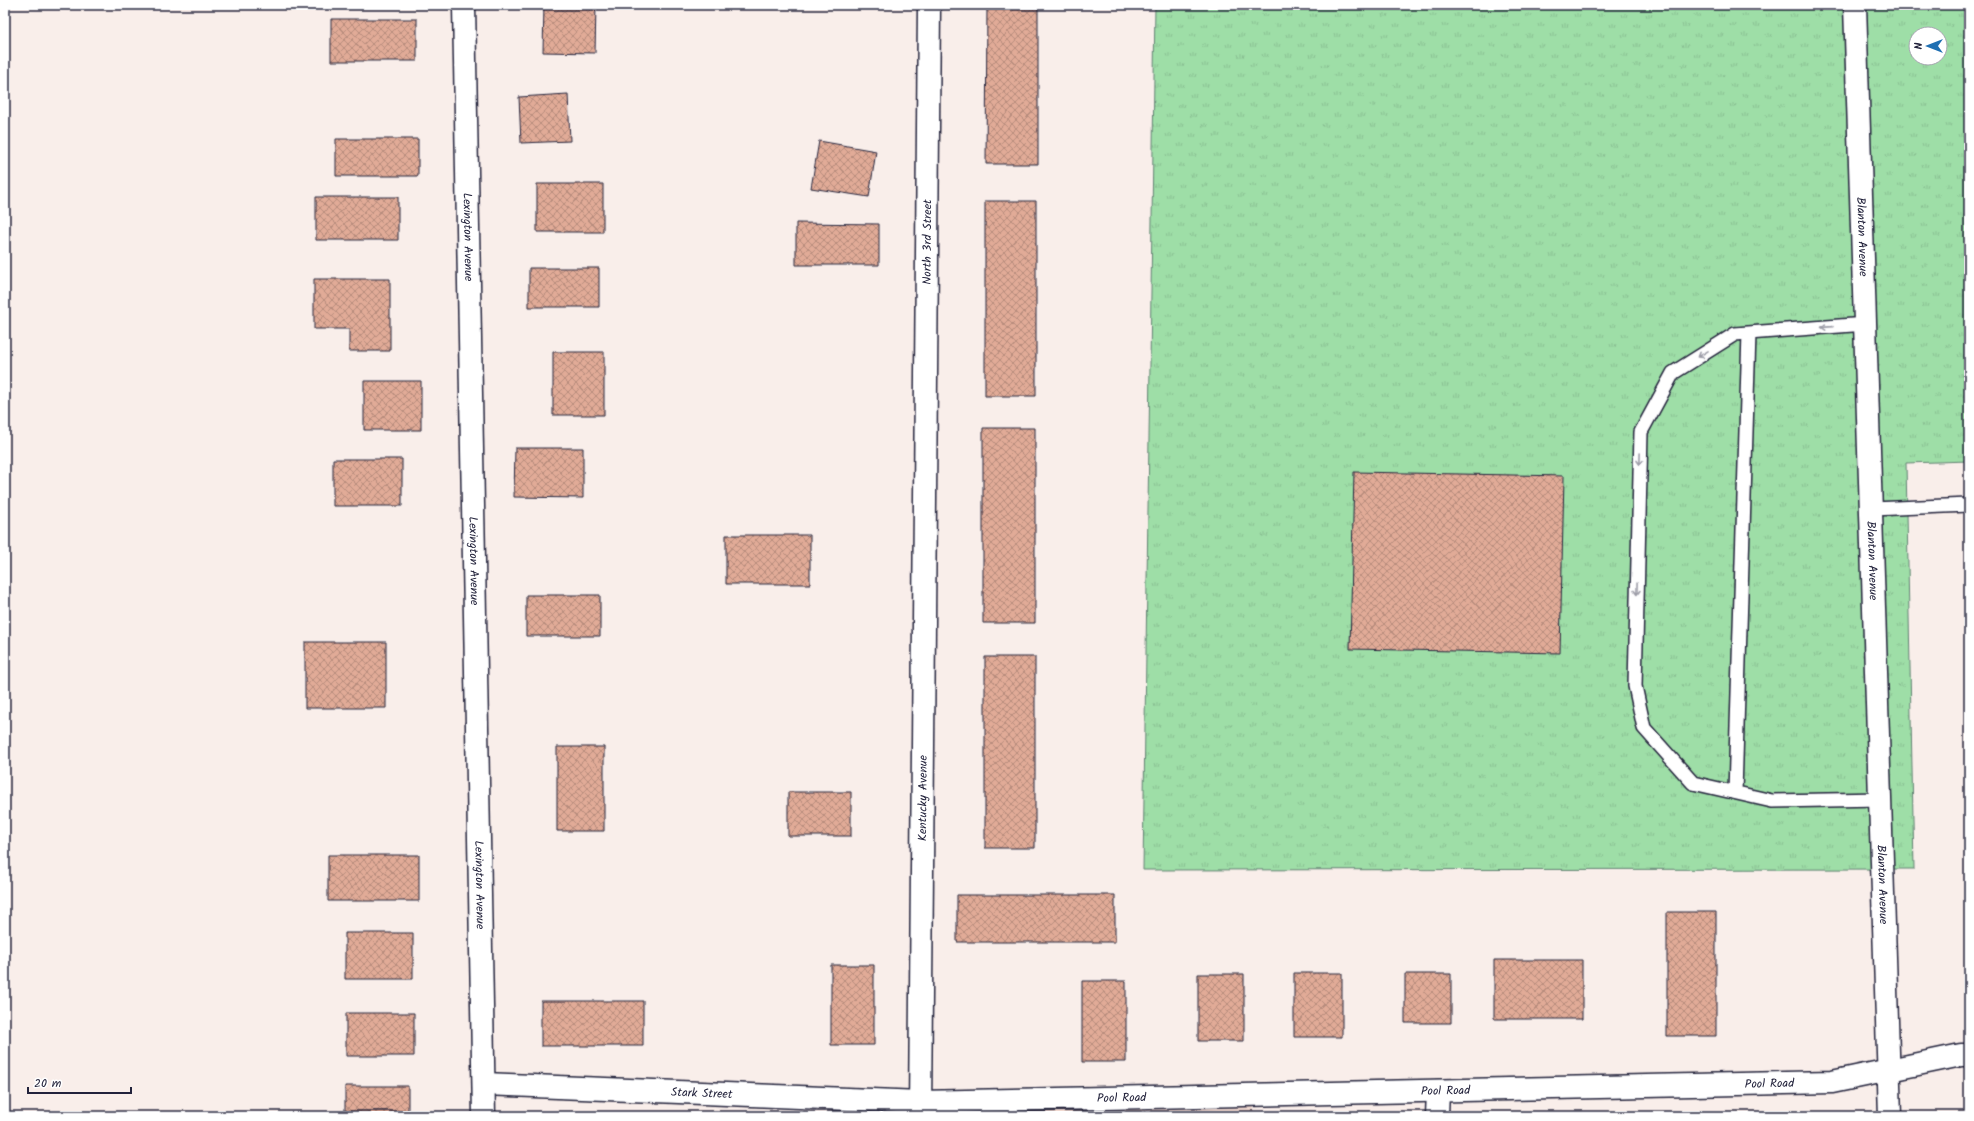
<svg xmlns="http://www.w3.org/2000/svg" width="1974" height="1121" font-family="Kalam,sans-serif">
<style>
.built{fill:#f2dad1}
.park{fill:url(#park-tufts);stroke:#608071;fill-rule:evenodd}
.building{fill:url(#building-cross-hatch);stroke:#22223b}
.lines{fill:none;stroke-linecap:round;stroke-linejoin:round}
.lane-casing{stroke:#22223b;stroke-width:16}
.street-casing{stroke:#22223b;stroke-width:25}
.lane{stroke:#fff;stroke-width:13}
.street{stroke:#fff;stroke-width:22}
.oneway{stroke:#9c9ca7}
.labels{text-anchor:middle;dominant-baseline:central;stroke-width:3.5;stroke-linejoin:round;paint-order:stroke}
.street-label{font-size:12px;fill:#22223b;stroke:#fff}
</style>
<defs>
<pattern id="park-tufts" width="24" height="20" patternUnits="userSpaceOnUse"><rect width="24" height="20" fill="#9edea7"/><path d="M3 7l-1-3M5 7V3M7 7l1-3M15 17l-1-3M17 17v-4M19 17l1-3" fill="none" stroke="#88be91"/></pattern>
<pattern id="building-cross-hatch" width="8" height="8" patternUnits="userSpaceOnUse"><rect width="8" height="8" fill="#e1ab97"/><path d="M0 0l8 8M0 8l8-8" fill="none" stroke="#b68b7c"/></pattern>
</defs>
<rect width="100%" height="100%" fill="#f9eeea"/>
<filter id="ink" filterUnits="userSpaceOnUse"><feTurbulence type="fractalNoise" baseFrequency=".025" numOctaves="2"/><feDisplacementMap in="SourceGraphic" scale="8" xChannelSelector="R" yChannelSelector="G"/><feConvolveMatrix kernelMatrix="1 2 1 2 8 2 1 2 1" color-interpolation-filters="sRGB"/></filter>
<g filter="url(#ink)">
<path class="built" d="M1253 1089 1254 1116H919V1094Z"/>
<path class="park" d="M1155 5H1969V461L1906 463 1914 869 1143 870ZM1916 34H1940V58H1916Z"/>
<path class="building" d="M544 5H596L595 53 543 52Z
M987 5H1038V164H986Z
M331 19H417V61H331Z
M568 94 570 141 521 143 519 97Z
M336 139H418V176H336Z
M819 141 876 151 869 197 811 188Z
M537 184H603V232H537Z
M316 197H398V240H316Z
M985 201H1036V396H985Z
M796 223 879 224V265H796Z
M529 268H599V307H529Z
M314 279H390V351H349V329H314Z
M553 352H604V415H553Z
M364 381H421V430H364Z
M983 428H1035V623H983Z
M515 448H583V498L514 497Z
M333 459H402V506H333Z
M1354 472 1564 476 1560 653 1350 649Z
M726 535H810V584H726Z
M526 595H600V636H526Z
M305 642H386V708H305Z
M985 657H1035V848H985Z
M557 747H604V831H557Z
M788 792H851V836H788Z
M328 855H419V901H328Z
M957 895H1115V942H957Z
M1667 912H1716V1036H1667Z
M345 933H413V979H345Z
M1494 960H1582V1019H1494Z
M831 965H874V1045H831Z
M1294 973H1342V1037H1294Z
M1198 974H1244V1041H1198Z
M1405 974H1451V1023H1405Z
M1082 981H1126V1062H1082Z
M541 1001H643V1046H541Z
M346 1013H414V1056H346Z
M345 1086H408V1116H345Z"/>
<g class="lines">
<defs>
<path id="lane" d="M1866 324 1735 334 1673 373 1641 432 1635 686 1644 728 1693 783 1772 801 1882 799
M1872 509 1969 505
M1735 792 1749 333"/>
<g id="street">
<path id="s1" d="M464 5 484 1116"/>
<path id="s2" d="M1855 5 1890 1116"/>
<path id="s3" d="M484 1084 920 1102 1832 1082 1961 1055H1969"/>
<path id="s4" d="M920 1116 929 5"/>
<path d="M1437 1116 1438 1091"/>
</g>
</defs>
<use href="#lane" class="lane-casing"/>
<use href="#street" class="street-casing"/>
<use href="#lane" class="lane"/>
<use href="#street" class="street"/>
</g>
<defs><path id="oneway-shaft" d="M-6 0H5M1.5-3L5.5 0L1.5 3" fill="none" stroke-width="1.6" stroke-linecap="round" stroke-linejoin="round"/></defs>
<g class="oneway">
<use href="#oneway-shaft" transform="translate(1827 327) rotate(176)"/>
<use href="#oneway-shaft" transform="translate(1703 354) rotate(148)"/>
<use href="#oneway-shaft" transform="translate(1640 459) rotate(91)"/>
<use href="#oneway-shaft" transform="translate(1637 589) rotate(91)"/>
</g>
</g>
<g class="labels">
<g class="street-label">
<text stroke="none"><textPath href="#s1" startOffset="232">Lexington Avenue</textPath></text>
<text stroke="none"><textPath href="#s2" startOffset="232">Blanton Avenue</textPath></text>
<text stroke="none"><textPath href="#s4" startOffset="874">North 3rd Street</textPath></text>
<text stroke="none"><textPath href="#s1" startOffset="556">Lexington Avenue</textPath></text>
<text stroke="none"><textPath href="#s2" startOffset="556">Blanton Avenue</textPath></text>
<text stroke="none"><textPath href="#s4" startOffset="318">Kentucky Avenue</textPath></text>
<text stroke="none"><textPath href="#s1" startOffset="880">Lexington Avenue</textPath></text>
<text stroke="none"><textPath href="#s2" startOffset="880">Blanton Avenue</textPath></text>
<text stroke="none"><textPath href="#s3" startOffset="1286">Pool Road</textPath></text>
<text stroke="none"><textPath href="#s3" startOffset="962">Pool Road</textPath></text>
<text stroke="none"><textPath href="#s3" startOffset="218">Stark Street</textPath></text>
<text stroke="none"><textPath href="#s3" startOffset="638">Pool Road</textPath></text>
</g>
</g>
<rect width="1974" height="1121" fill="none" stroke="#fff" stroke-width="20"/>
<rect x="10" y="10" width="1954" height="1101" fill="none" stroke="#22223b" stroke-width="1.5" filter="url(#ink)"/>
<g transform="translate(1928 46) rotate(270)"><circle r="19" fill="#ffffff" stroke="#a7a7b1"/>
<path d="M0-3L7 15L0 10L-7 15Z" fill="#1f6fb2"/>
<text y="-6" font-size="11" font-weight="bold" text-anchor="middle" fill="#22223b">N</text>
</g>
<path d="M28 1087v6h103v-6" fill="none" stroke="#22223b" stroke-width="2"/>
<text x="34" y="1087" font-size="12" fill="#22223b" stroke="#ffffff" stroke-width="3" paint-order="stroke">20 m</text>
</svg>
